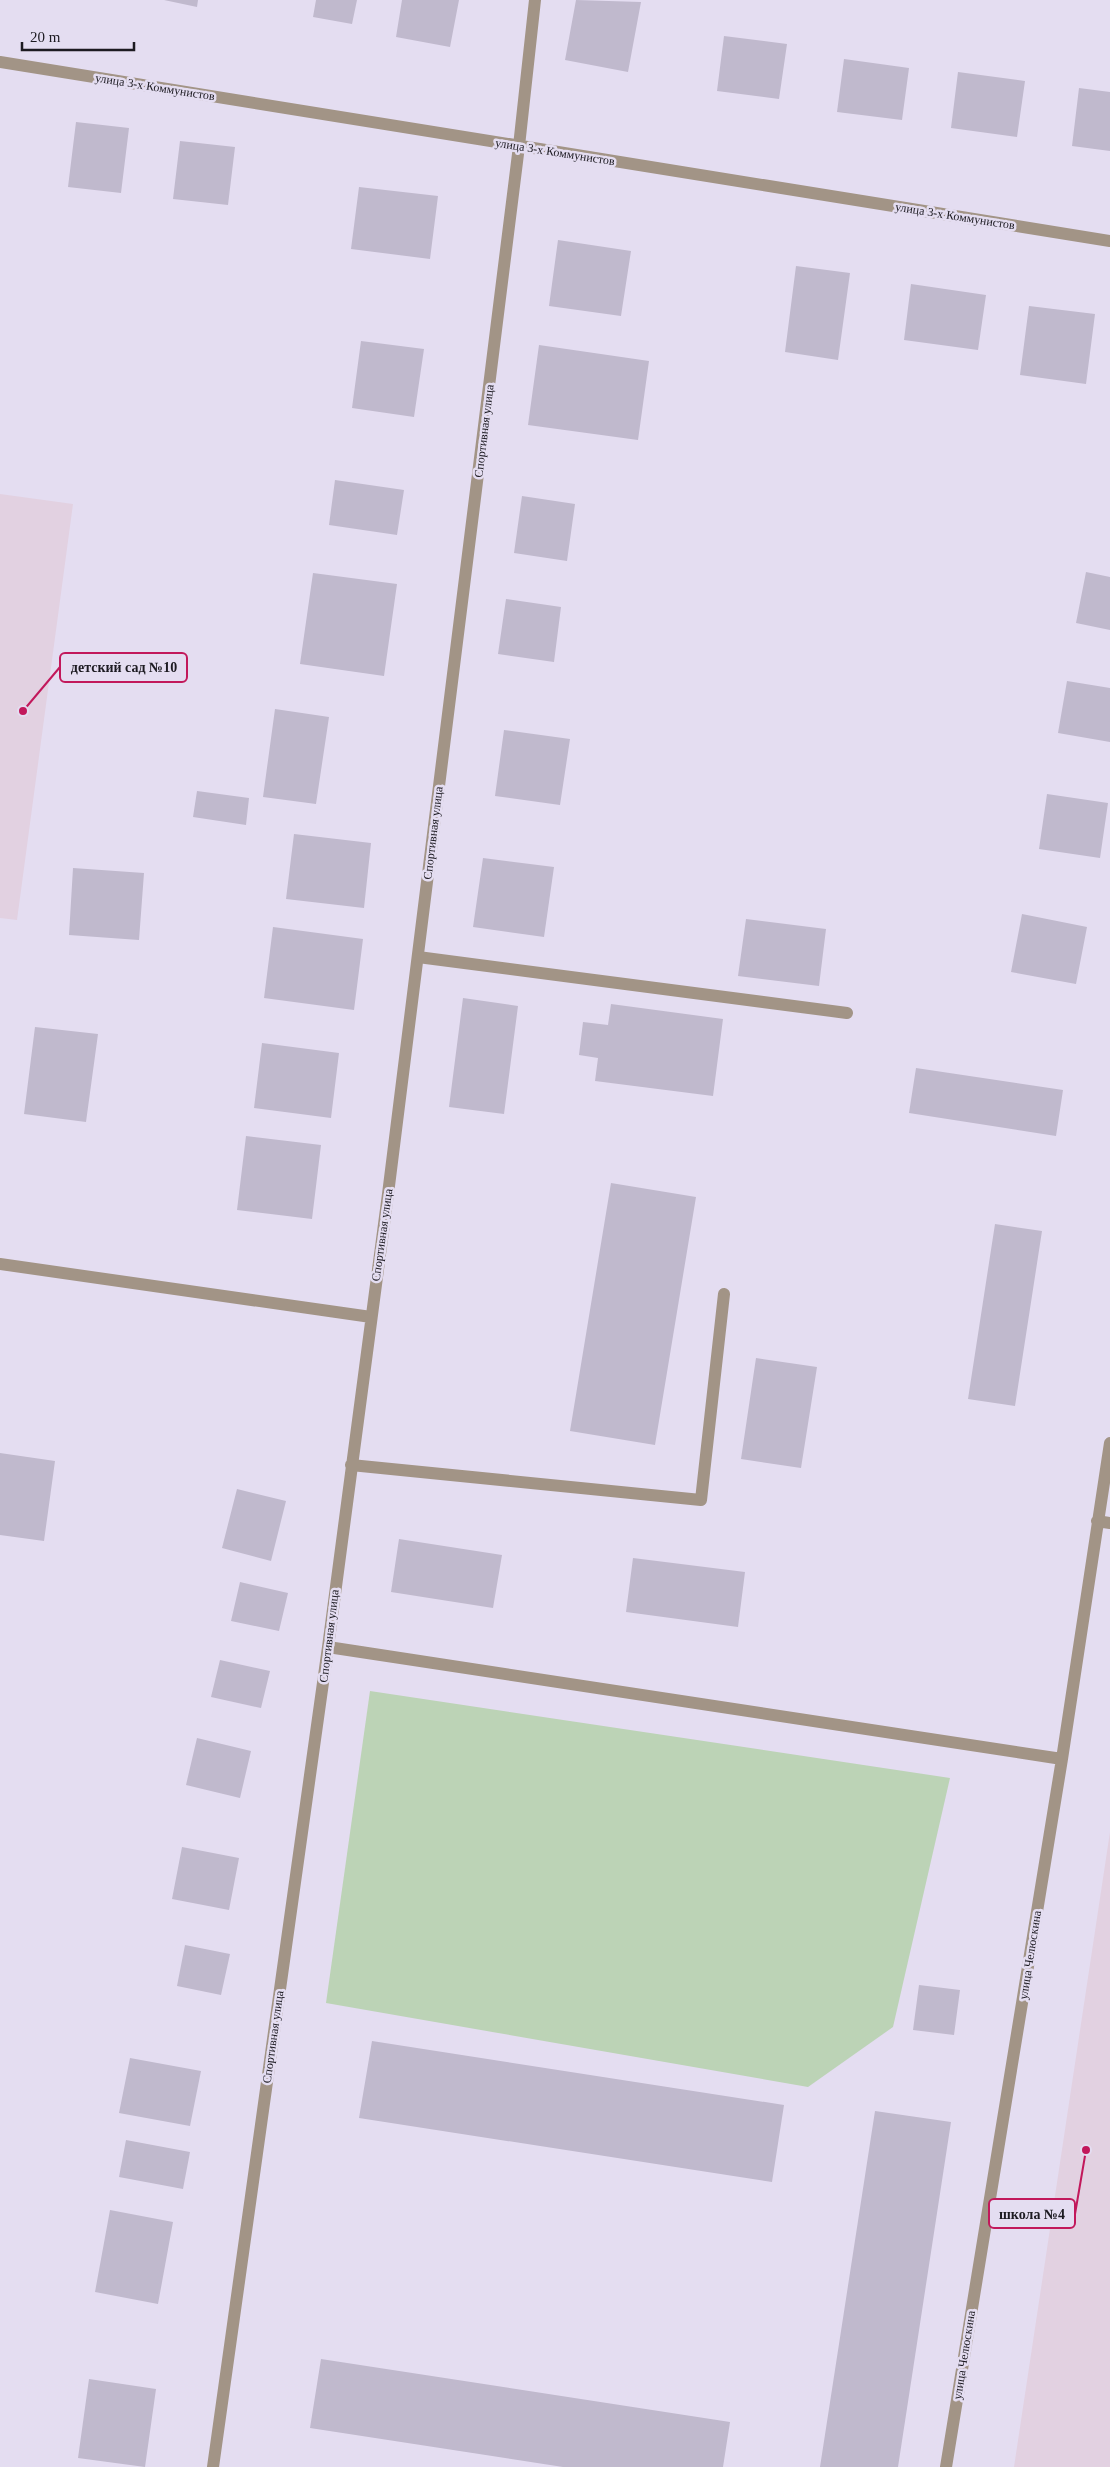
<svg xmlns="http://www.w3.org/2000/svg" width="1110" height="2467" font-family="Georgia,serif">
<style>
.education{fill:#e2d1e1}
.green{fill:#bcd3b6}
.building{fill:#c0b9cd}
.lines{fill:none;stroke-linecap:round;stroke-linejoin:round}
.minor{stroke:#a29486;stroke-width:12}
.labels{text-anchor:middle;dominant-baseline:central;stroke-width:5;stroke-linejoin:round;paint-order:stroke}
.street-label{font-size:12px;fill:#1c1a21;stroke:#e4ddf1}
.leader{fill:none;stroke:#c2185b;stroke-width:2}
.callout-dot{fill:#c2185b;stroke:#e4ddf1;stroke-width:2}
.callout{fill:#e4ddf1;stroke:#c2185b;stroke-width:2}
.callout-label{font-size:14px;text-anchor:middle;font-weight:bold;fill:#1c1a21}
</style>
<rect width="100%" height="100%" fill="#e4ddf1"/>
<path class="education" d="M0 494 73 504 17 920 0 918Z
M1110 1832V2467H1014Z"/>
<path class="green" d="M370 1691 950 1778 893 2027 808 2087 326 2003Z"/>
<path class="building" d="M164 0H198L197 7Z
M316 0H357L352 24 313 17Z
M402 0H459L450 47 396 37Z
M576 0 641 2 628 72 565 60Z
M724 36 787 44 779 99 717 91Z
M844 59 909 68 902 120 837 112Z
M958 72 1025 81 1017 137 951 128Z
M1079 88 1110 92V151L1072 146Z
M76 122 129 128 121 193 68 187Z
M180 141 235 147 228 205 173 199Z
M359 187 438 196 430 259 351 249Z
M558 240 631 251 621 316 549 306Z
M796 266 850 273 838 360 785 352Z
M911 284 986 295 978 350 904 340Z
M1029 306 1095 314 1086 384 1020 375Z
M361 341 424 349 414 417 352 408Z
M539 345 649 361 638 440 528 425Z
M335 480 404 490 397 535 329 525Z
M522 496 575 504 567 561 514 553Z
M1086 572 1110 577V630L1076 623Z
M313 573 397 584 384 676 300 664Z
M506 599 561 607 554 662 498 654Z
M1067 681 1110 688V742L1058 733Z
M275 709 329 717 316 804 263 797Z
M504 730 570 739 560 805 495 796Z
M197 791 249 798 246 825 193 817Z
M1047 794 1108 803 1100 858 1039 849Z
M294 834 371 843 364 908 286 899Z
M483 858 554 867 544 937 473 927Z
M73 868 144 873 139 940 69 935Z
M1022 914 1087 927 1076 984 1011 972Z
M746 919 826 929 819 986 738 976Z
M273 927 363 939 354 1010 264 998Z
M463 998 518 1006 504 1114 449 1107Z
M611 1004 723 1019 713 1096 595 1081 598 1058 579 1055 583 1022 608 1025Z
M35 1027 98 1034 86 1122 24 1114Z
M262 1043 339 1053 331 1118 254 1108Z
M916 1068 1063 1090 1056 1136 909 1113Z
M246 1136 321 1145 312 1219 237 1210Z
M611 1183 696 1197 655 1445 570 1431Z
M995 1224 1042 1231 1015 1406 968 1399Z
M756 1358 817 1367 801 1468 741 1459Z
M0 1453 55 1461 44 1541 0 1535Z
M237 1489 286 1501 271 1561 222 1548Z
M399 1539 502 1555 493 1608 391 1592Z
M633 1558 745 1572 738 1627 626 1612Z
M240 1582 288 1593 279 1631 231 1621Z
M220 1660 270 1671 261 1708 211 1697Z
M197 1738 251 1751 240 1798 186 1785Z
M182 1847 239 1858 229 1910 172 1899Z
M185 1945 230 1954 221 1995 177 1986Z
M919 1985 960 1990 954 2035 913 2030Z
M372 2041 784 2105 772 2182 359 2118Z
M130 2058 201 2071 190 2126 119 2113Z
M875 2111 951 2122 898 2467H820Z
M126 2140 190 2152 183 2189 119 2177Z
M110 2210 173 2222 158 2304 95 2292Z
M321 2359 730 2422 723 2467H563L310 2428Z
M89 2379 156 2389 145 2467 78 2458Z"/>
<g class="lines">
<path class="minor" d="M0 62 1110 241
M418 957 847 1013
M0 1264 371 1317
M351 1465 701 1500 724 1294
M1097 1521 1110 1523
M328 1647 1062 1759
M213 2467 328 1647 388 1194 519 146 535 0
M946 2467 1062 1759 1110 1443"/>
</g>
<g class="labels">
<g class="street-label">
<text transform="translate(155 87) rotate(9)">улица 3-х Коммунистов</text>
<text transform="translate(555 152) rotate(9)">улица 3-х Коммунистов</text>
<text transform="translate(955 216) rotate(9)">улица 3-х Коммунистов</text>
<text transform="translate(484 431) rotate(-83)">Спортивная улица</text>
<text transform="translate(433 833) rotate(-83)">Спортивная улица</text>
<text transform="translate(382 1235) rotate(-82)">Спортивная улица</text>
<text transform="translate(329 1636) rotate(-83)">Спортивная улица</text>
<text transform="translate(1030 1955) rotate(-81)">улица Челюскина</text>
<text transform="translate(273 2037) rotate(-82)">Спортивная улица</text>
<text transform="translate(964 2355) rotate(-81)">улица Челюскина</text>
</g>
</g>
<path class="leader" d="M23 711L60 667M1086 2150L1075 2214"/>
<g class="callout-dot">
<circle cx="23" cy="711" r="5"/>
<circle cx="1086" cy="2150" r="5"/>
</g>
<g class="callout">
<rect x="60" y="653" width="127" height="29" rx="5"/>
<rect x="989" y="2199" width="86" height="29" rx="5"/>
</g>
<g class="callout-label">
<text x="124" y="672">детский сад №10</text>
<text x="1032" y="2219">школа №4</text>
</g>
<path d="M22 42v8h112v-8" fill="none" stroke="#1c1a21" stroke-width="2.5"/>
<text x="30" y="42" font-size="15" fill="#1c1a21" stroke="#e4ddf1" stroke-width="4" paint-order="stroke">20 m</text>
</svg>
